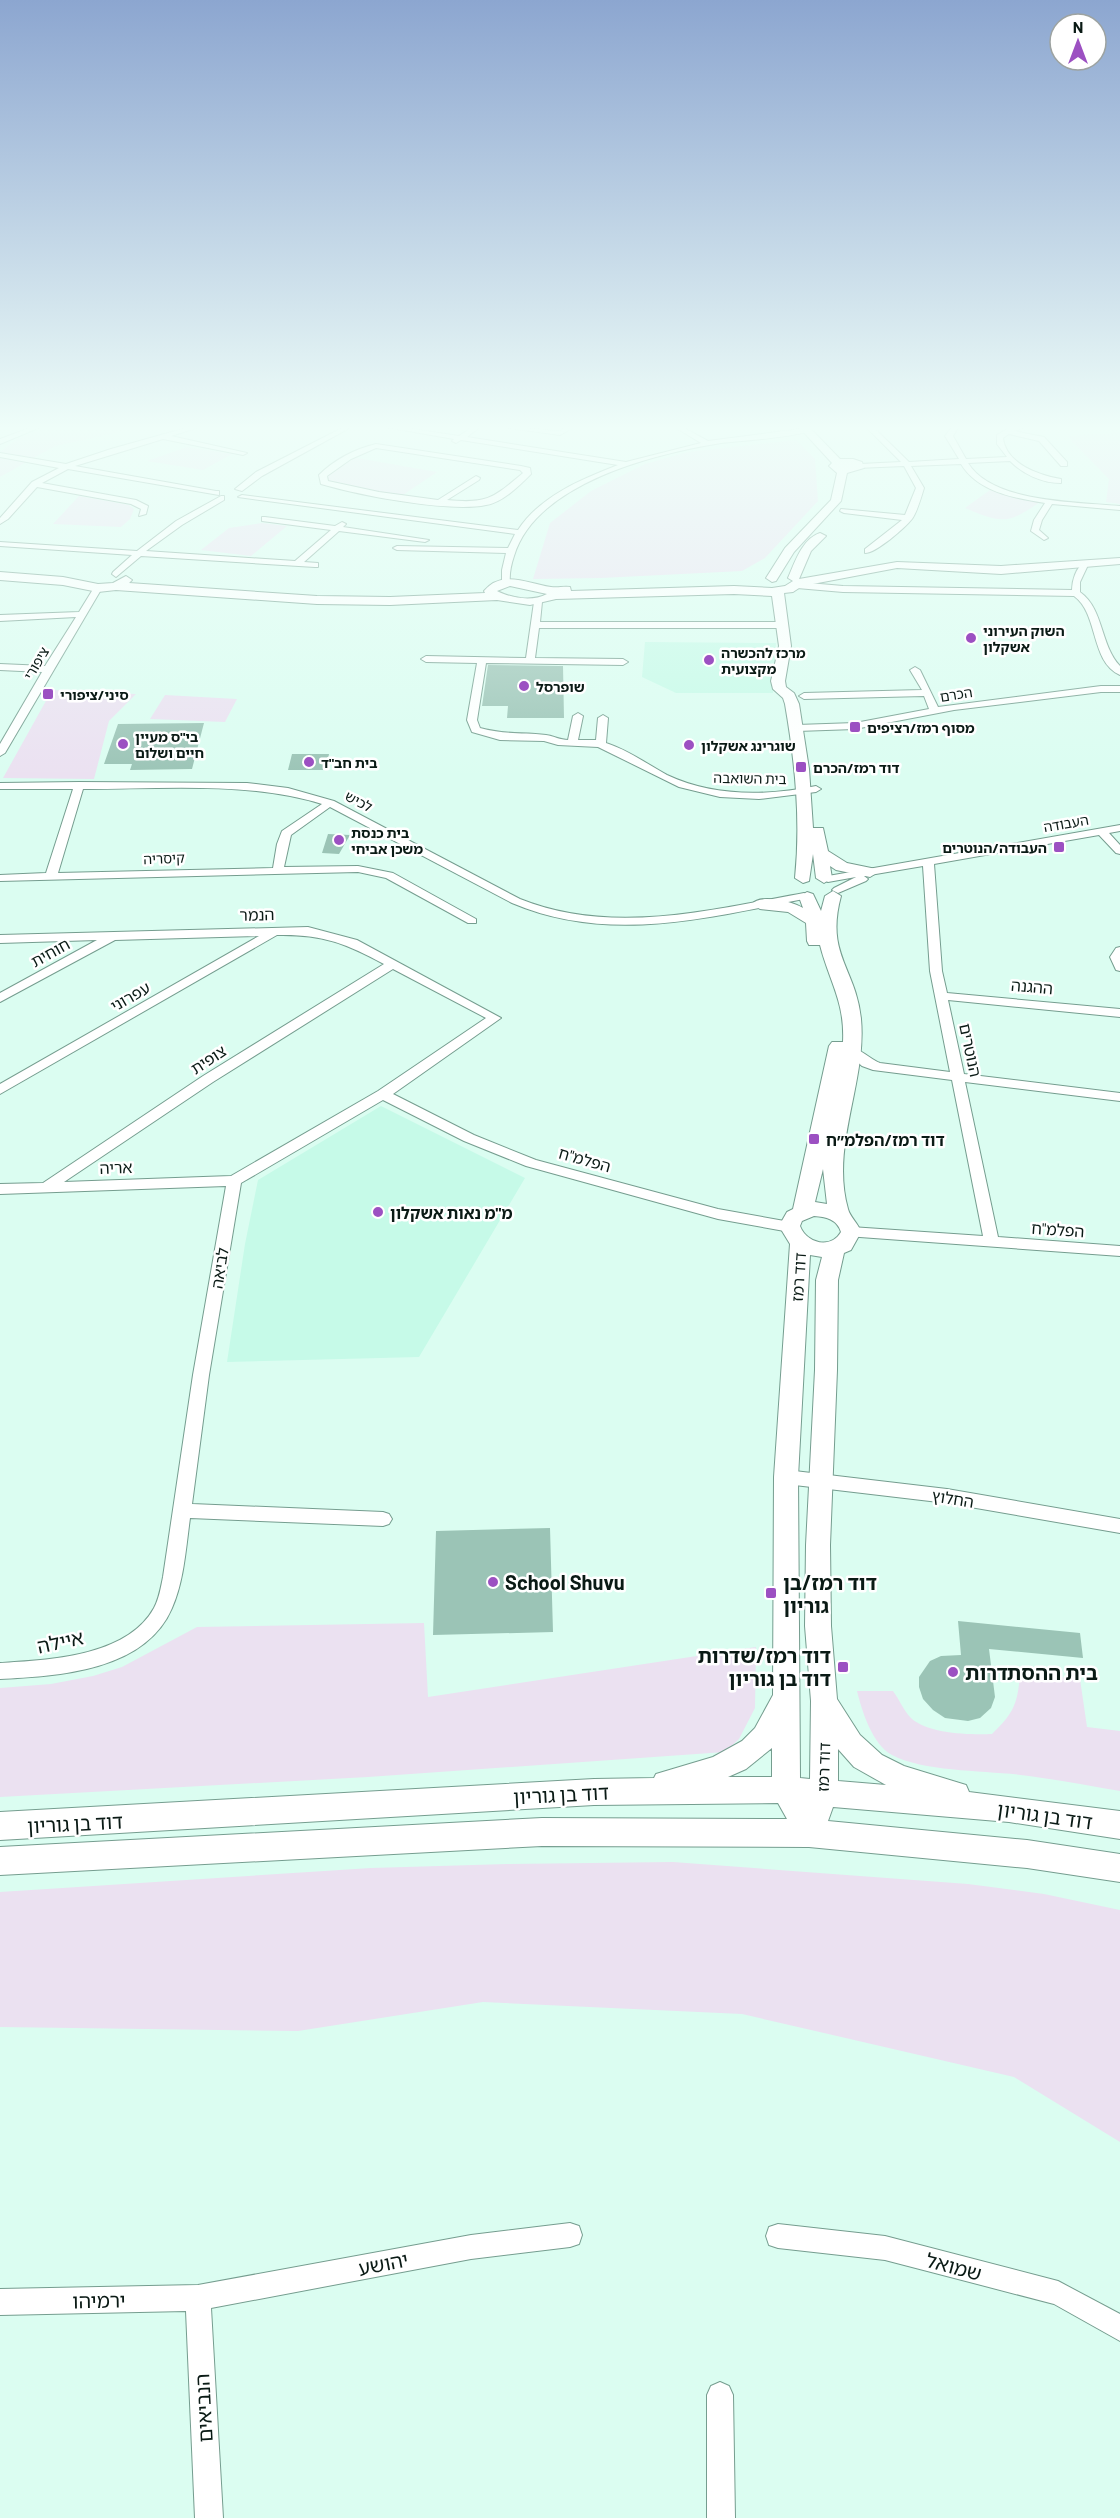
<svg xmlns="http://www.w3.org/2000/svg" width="1120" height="2518" font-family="Barlow,'Noto Sans Hebrew',sans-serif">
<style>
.built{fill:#c6fae8}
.green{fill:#ebe1f1}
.building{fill:#9bc4b6}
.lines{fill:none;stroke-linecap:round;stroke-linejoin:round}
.street-casing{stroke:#759d8f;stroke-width:2}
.secondary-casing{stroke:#759d8f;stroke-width:2}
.street{fill:#fff;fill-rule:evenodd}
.secondary{fill:#fff;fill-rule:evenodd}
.poi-dot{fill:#9c50c2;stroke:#fff;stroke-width:2}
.labels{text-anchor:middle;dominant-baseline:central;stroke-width:5;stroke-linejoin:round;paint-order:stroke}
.far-poi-label{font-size:14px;font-weight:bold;fill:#0a1a15;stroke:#fff;text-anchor:start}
.far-street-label{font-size:14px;fill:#0a1a15;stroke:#fff}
.street-label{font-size:16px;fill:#0a1a15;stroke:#fff}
.poi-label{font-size:16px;font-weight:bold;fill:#0a1a15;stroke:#fff;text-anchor:start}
.near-poi-label{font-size:20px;font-weight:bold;fill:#0a1a15;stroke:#fff;text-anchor:start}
.near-street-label{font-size:20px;fill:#0a1a15;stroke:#fff}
</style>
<rect width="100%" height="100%" fill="#dbfdf1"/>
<path class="built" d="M645 642 776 643 773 693H676L642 677Z
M381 1106 525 1178 419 1357 227 1362 245 1244 258 1180Z"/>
<path class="green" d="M48 426H133L116 433 55 446 0 477V452L17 439Z
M1112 427H1120V504L1106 502 1109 479 1067 436 1112 433Z
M796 440 815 459 818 501 765 558 742 571 601 578 533 579 550 523 591 491 645 464 688 452Z
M187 447 232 454 203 470 147 461Z
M351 457 437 472 403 495 340 486 325 480V474Z
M990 490 1040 502C1007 525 1001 523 965 508Z
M79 496 129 505 134 509 130 519 121 527 53 524Z
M262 523 287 526 251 556 201 550 229 528Z
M52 690 136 694 109 721 94 779 3 778Z
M165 695 237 699 225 722 150 719Z
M424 1623 428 1697 756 1647 755 1708 739 1739 725 1752 368 1777 0 1797V1688L51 1684 93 1676 122 1667 197 1627Z
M1020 1673 1080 1679 1087 1727 1120 1731V1791C1090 1786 1059 1780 1029 1776 989 1770 927 1773 892 1755 872 1744 862 1711 857 1691H893C899 1699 904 1711 911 1718 928 1734 971 1735 992 1734 1014 1713 1018 1703 1020 1673Z
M673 1862 968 1884 1044 1894 1120 1910V2142L1014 2077 742 2014 483 2002 298 2031 0 2027V1892L371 1868 507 1864Z"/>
<path class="building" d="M488 665 563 666 564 718H507L508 706H482Z
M204 723 192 769 130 770 132 764H104L118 724Z
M292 754H329L326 770H288Z
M328 834 350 835 339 854 322 853Z
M550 1528 553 1632 433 1635 436 1531Z
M958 1621 1080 1633 1083 1658 989 1649 995 1697 991 1708 980 1718 968 1721 945 1718 933 1710 923 1699 919 1687V1677L930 1661 941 1656 961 1655Z"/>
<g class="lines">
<defs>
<path id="street" d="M35 426H43L0 444V439Z
M193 426H202L171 436 247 453 243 455 163 439 75 466 216 491H219V495L68 469 42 483 136 500 148 506 146 514 139 516 141 509 131 504 37 487 8 519 0 524V518L32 482 59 468 0 457V453L66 464 111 449Z
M346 426H353L262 476 242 491 235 489 256 472Z
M380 426H393L459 436 474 426H481L467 437 626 462 701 443 673 426H680L708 441 807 428 811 430C799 437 739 441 721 443 654 454 536 483 514 556 511 565 509 574 510 583L506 586 502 583V570L506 553 397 550 393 548 397 546 508 548 515 534 238 497 242 495 518 530C540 496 582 479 618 465L461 440 456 443 452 441 454 439Z
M495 426 559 431 569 426H576L560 435Z
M865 426H872L909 462 959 459 945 436 953 426H959L953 436 966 459 1007 457 997 444V435L1012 426H1029L1014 431 1044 437 1067 462V466H1061L1039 441 1009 434 1003 438C1006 464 1039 475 1061 479V483C1042 483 1023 474 1010 461L968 463C992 503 1078 502 1120 506V510L1052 504 1042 520 1039 530 1048 538 1044 540 1031 531 1034 520 1045 503C1014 498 978 492 961 464L911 466 924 488C921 498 917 512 912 519 905 528 876 553 865 553V549L902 520 844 513 840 511 841 509 905 515 916 488 904 466 857 468 860 464 901 462Z
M376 444 521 466 530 468 531 474C519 486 503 502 486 505 450 513 358 495 321 484L319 475C334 460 355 449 376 444ZM376 448 520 470 523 473C493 498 488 504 447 500L479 480 480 478 476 476 438 500 379 492 328 481 327 476 351 459Z
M221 496H224V500L182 525 146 551 295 561 331 530 262 521V517H265L335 526 342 522 346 524 343 527 429 540 425 542 339 531 304 562 318 563V567H315L141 556 116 577 112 574 113 572 132 555 0 546V542L137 551 176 521Z
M1084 563 1088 565 1080 582V592C1104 609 1100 645 1120 666V675C1090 662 1099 614 1074 596L843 592 797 588 793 585 797 582 843 586 1072 590C1072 581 1076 567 1084 563Z
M95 586 102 588 5 753 0 756V744L42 672 0 670V664L45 666 76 617 0 621V615L79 612Z
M538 599 542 602 540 622H783L787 625 783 628H539L535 658 623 659 628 662 623 665 486 663 477 720 480 728C505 735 522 732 546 735 554 736 560 740 568 740L573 716 578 713 583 716 578 740H596L598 718 603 715 608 718 606 743C628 750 647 764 667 775 714 797 767 796 816 786L821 789 816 792 759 799 720 797 679 787 598 747 558 745 544 741 500 740 472 732 467 720 477 663 426 662 421 659 426 656 526 658 534 602Z
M915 667 920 670 938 707 1101 686H1120V692H1101L954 710 855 729 797 731 792 728 797 725 855 723 929 709 924 696 804 699 799 696 804 693 922 690 910 670Z
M79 782 247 783 288 788 334 801 520 899C612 936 710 910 804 893L810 896 804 899C705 918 609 944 512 903L330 807 291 835 284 867 358 866 393 873 476 919V923H468L386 878 358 872 0 881V875L46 873 73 789H0V783ZM83 789C159 789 249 781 322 804L282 831 277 844 273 868 58 873Z
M1120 825V831L1109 833 1120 845V854L1116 853 1099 835 934 864 942 971 947 993 1120 1009V1017L948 1000 964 1074 1120 1093V1101L965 1082 998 1237 1120 1246V1256L846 1236 844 1232 846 1228 851 1227 983 1236 952 1080 873 1070 862 1066 845 1051 846 1048C859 1046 869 1059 880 1063L950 1072 930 971 923 866 864 876 868 879 866 881 838 893 832 890 834 888 856 877 828 882 822 879 828 876Z
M308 927 357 940 501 1018 393 1094 474 1135 536 1160 718 1209 790 1222 797 1227 790 1232 718 1219 526 1166 464 1141 383 1100 241 1183 209 1375 192 1504 383 1512 389 1514 392 1519 389 1524 383 1526 190 1518C186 1547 184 1581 172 1608 145 1671 59 1676 0 1679V1663C48 1660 127 1657 154 1608 159 1599 161 1587 163 1577L193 1375 226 1186 0 1194V1184L43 1183 203 1076 384 964C345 943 322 934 277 935L0 1094V1084L259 936 115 940 0 1002V993L97 940 0 943V935ZM393 969 486 1018 378 1091 231 1176 64 1182 213 1082Z
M1120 947V971L1116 970 1110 957 1116 948Z
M786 1470 947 1489 1120 1519V1533L947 1503 786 1484 780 1482 777 1477 780 1472Z
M570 2223 579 2226 582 2235 579 2244 570 2247 471 2259 211 2308 223 2518H195L186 2311 0 2315V2289L198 2285 471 2235Z
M778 2224 885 2236 1058 2281 1120 2314V2341L1054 2304 885 2260 778 2248 769 2245 766 2236 769 2227Z
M720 2382 729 2386 733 2395 735 2518H707V2395L711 2386Z"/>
<path id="secondary" d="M798 426H808L840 459H853L862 462 864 468 847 473 841 501 794 552 776 581 772 582 766 578 785 548 831 500 837 473 829 466 832 463Z
M820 533 826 536 811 551 799 579 897 562 1001 566 1120 558V564L1001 574 897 568 802 586 793 592 784 593 791 646 785 681 786 687 794 693 799 704 809 769 813 828H823L828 851 847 863 876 869 878 872 870 877 836 870 830 866 832 878 824 883 816 878 813 854 809 881 803 883 795 878C801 819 795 762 785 704L783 698 773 689 771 681 779 646 772 596 734 594 556 599 530 605 497 600 390 605 317 604 116 590 98 592 63 585 0 580V572L63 577 98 584 113 583 126 576 132 580 129 583 317 596 390 597 485 593 484 591C502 569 529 584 551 587 558 588 564 586 570 587L571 591 734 586 772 588 785 586 793 581 788 578C795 562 802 539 820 533ZM510 586 547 594C532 602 511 598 497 591Z
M833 891 841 896C825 955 856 968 861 1019 867 1082 830 1146 848 1209 850 1217 858 1223 861 1232L851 1250 844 1253 838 1280 837 1370 830 1545 831 1626 837 1699 860 1735 882 1755 904 1766 966 1785 969 1792 1120 1811V1839L1009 1822 833 1807 828 1821 1027 1840 1120 1854V1882L1027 1868 809 1847 542 1846 0 1875V1847L542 1818 787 1819 778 1803 594 1805 0 1840V1812L594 1779 654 1778 656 1774 713 1757 742 1741 755 1728 773 1695 774 1477 790 1244 779 1226 787 1212 793 1209 829 1046 832 1042H843C845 1001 829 981 820 945H809L807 941 806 923 788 912 760 909 752 904C760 894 792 901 803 908L799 897 807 892 813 894 821 911 825 896ZM823 1169 827 1204 815 1202ZM814 1216C826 1217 837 1219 841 1232 831 1249 807 1244 800 1226L802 1221ZM810 1255 822 1257 816 1280 815 1370 806 1545 805 1626 811 1701 810 1779 800 1778 798 1477ZM772 1748V1777H728L746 1769ZM838 1749 854 1767 886 1785 838 1781Z"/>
</defs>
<use href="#street" class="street-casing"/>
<use href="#secondary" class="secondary-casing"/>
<use href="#street" class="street"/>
<use href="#secondary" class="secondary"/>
</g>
<linearGradient id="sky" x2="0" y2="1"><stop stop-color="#8ca6d0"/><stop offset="0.55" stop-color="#effef9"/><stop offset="1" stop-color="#effef9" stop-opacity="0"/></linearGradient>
<rect width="1120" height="778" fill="url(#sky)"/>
<g class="poi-dot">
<circle cx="971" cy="638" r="6"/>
<circle cx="709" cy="660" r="6"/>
<circle cx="524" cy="686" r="6"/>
<rect x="42" y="688" width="12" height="12" rx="3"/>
<rect x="849" y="721" width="12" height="12" rx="3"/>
<circle cx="123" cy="744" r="6"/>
<circle cx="689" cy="745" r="6"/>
<circle cx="309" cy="762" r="6"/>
<rect x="795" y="761" width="12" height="12" rx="3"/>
<circle cx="339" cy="840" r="6"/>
<rect x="1053" y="841" width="12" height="12" rx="3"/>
<rect x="808" y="1133" width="12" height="12" rx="3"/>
<circle cx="378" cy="1212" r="6"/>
<circle cx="493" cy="1582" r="6"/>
<rect x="765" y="1587" width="12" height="12" rx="3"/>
<rect x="837" y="1661" width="12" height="12" rx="3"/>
<circle cx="953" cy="1672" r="6"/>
</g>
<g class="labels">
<g class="far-poi-label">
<text x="983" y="630">השוק העירוני<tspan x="983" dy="16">אשקלון</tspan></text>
<text x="721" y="652">מרכז להכשרה<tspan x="721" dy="16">מקצועית</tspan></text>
<text x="536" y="686">שופרסל</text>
<text x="60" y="694">סיני/ציפורי</text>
<text x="867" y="727">מסוף רמז/רציפים</text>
<text x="135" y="736">בי"ס מעיין<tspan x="135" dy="16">חיים ושלום</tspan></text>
<text x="701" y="745">שוגרינג אשקלון</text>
<text x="321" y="762">בית חב"ד</text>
<text x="813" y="767">דוד רמז/הכרם</text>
<text x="351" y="832">בית כנסת<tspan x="351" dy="16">משכן אביחי</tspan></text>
<text x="1047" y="847" text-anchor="end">העבודה/הנוטרים</text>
</g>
<g class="far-street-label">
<text transform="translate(36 663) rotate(-59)">ציפורי</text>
<text transform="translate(956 694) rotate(-9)">הכרם</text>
<text transform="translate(750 778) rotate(1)">בית השואבה</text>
<text transform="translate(359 801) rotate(28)">לכיש</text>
<text transform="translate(1066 823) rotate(-10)">העבודה</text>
<text transform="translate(164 858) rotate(-2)">קיסריה</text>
</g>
<g class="street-label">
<text transform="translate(257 914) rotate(-1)">הנמר</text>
<text transform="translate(50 952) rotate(-29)">חוחית</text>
<text transform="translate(1032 986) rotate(5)">ההגנה</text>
<text transform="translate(130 996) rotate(-30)">עפרוני</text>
<text transform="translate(971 1050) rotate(78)">הנוטרים</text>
<text transform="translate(208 1059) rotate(-33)">צופית</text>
<text transform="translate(585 1159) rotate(16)">הפלמ"ח</text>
<text transform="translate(116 1167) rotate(-2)">אריה</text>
<text transform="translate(1058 1229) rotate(4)">הפלמ"ח</text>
<text transform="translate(219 1268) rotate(-81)">לביאה</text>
<text transform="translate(798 1277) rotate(-86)">דוד רמז</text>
<text transform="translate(953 1498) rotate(9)">החלוץ</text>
<text transform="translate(823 1767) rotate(-88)">דוד רמז</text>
</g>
<g class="poi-label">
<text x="826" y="1139">דוד רמז/הפלמ״ח</text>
<text x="390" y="1212">מ"מ נאות אשקלון</text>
</g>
<g class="near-poi-label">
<text x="505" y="1582">School Shuvu</text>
<text x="783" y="1582">דוד רמז/בן<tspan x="783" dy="23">גוריון</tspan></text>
<text x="831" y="1655" text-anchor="end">דוד רמז/שדרות<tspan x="831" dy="23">דוד בן גוריון</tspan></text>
<text x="965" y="1672">בית ההסתדרות</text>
</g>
<g class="near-street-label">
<text transform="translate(60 1641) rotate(-12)">איילה</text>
<text transform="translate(561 1794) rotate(-3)">דוד בן גוריון</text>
<text transform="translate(1045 1815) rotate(8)">דוד בן גוריון</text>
<text transform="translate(75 1823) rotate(-3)">דוד בן גוריון</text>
<text transform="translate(383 2263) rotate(-11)">יהושע</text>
<text transform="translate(954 2266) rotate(15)">שמואל</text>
<text transform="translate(99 2300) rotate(-1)">ירמיהו</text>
<text transform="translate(203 2408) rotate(-93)">הנביאים</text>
</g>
</g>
<g transform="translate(1078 42)"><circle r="28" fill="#ffffff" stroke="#9da3a1" stroke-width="1.5"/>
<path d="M0-4.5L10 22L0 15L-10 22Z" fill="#9c50c2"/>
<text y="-9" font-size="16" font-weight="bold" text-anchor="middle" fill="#0a1a15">N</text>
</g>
</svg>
